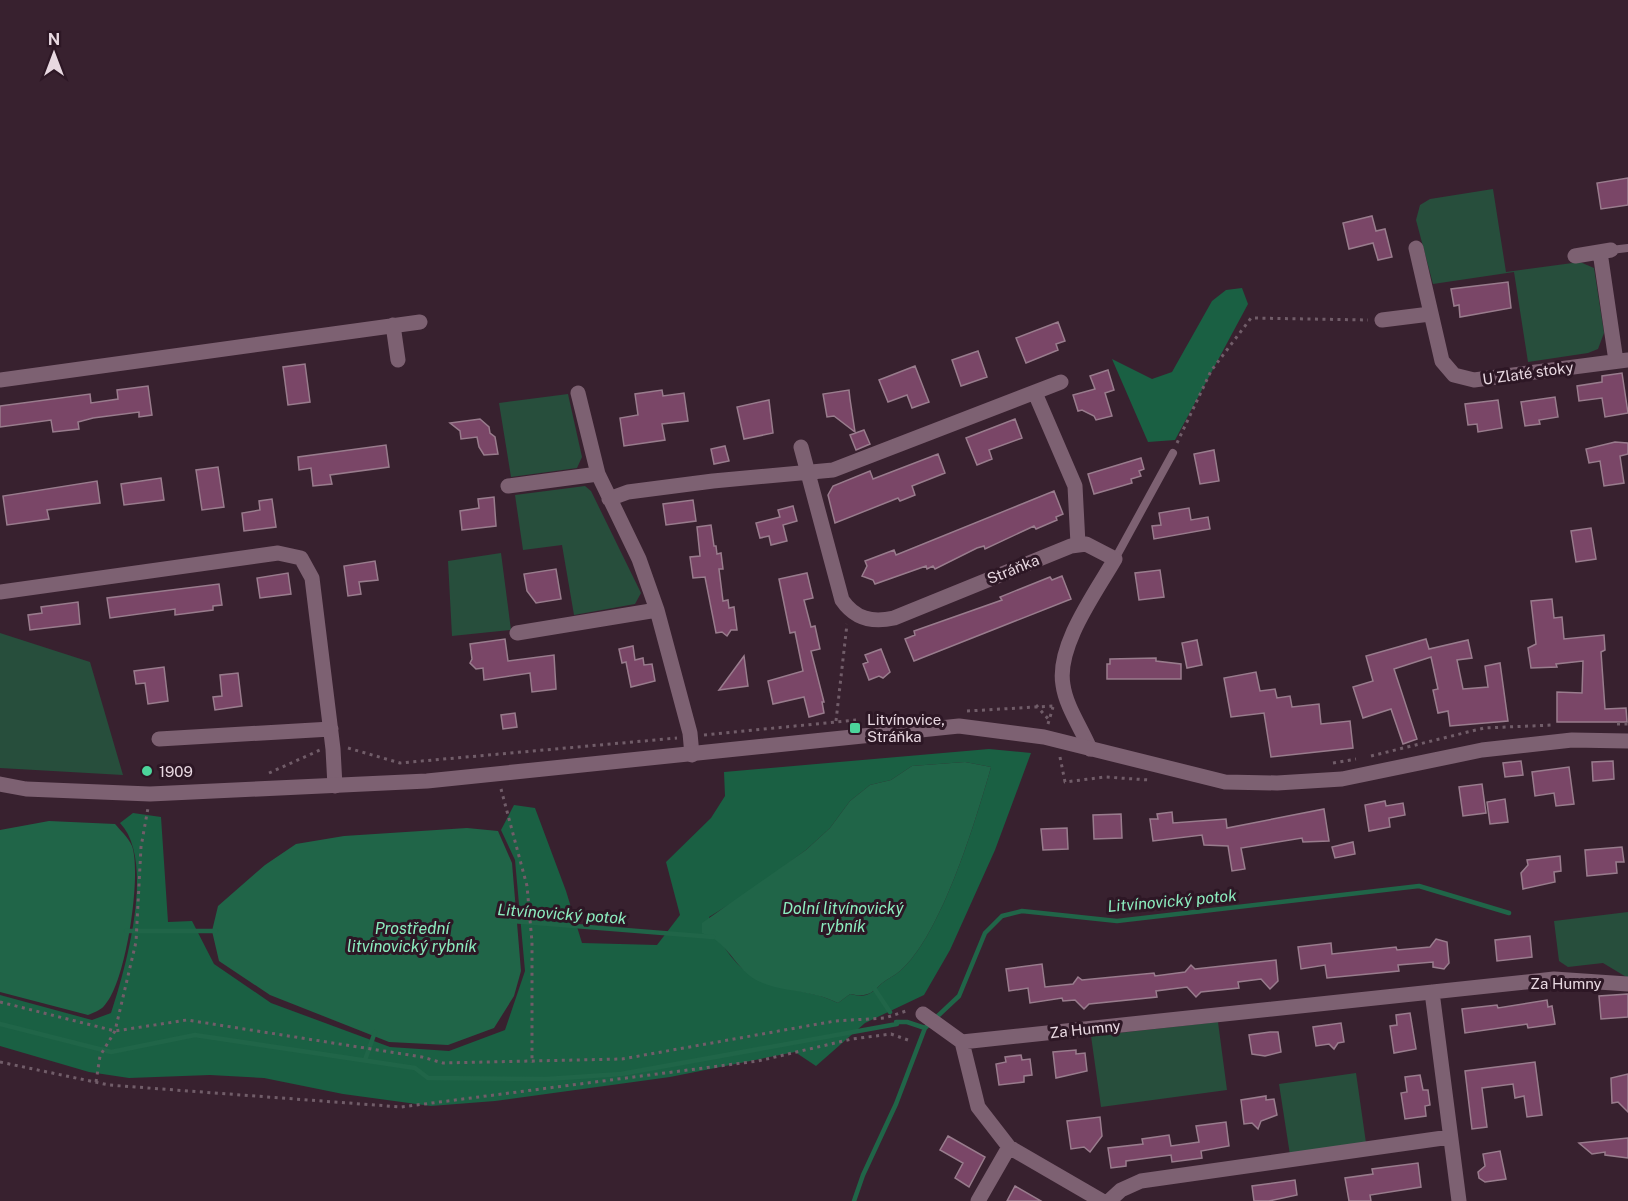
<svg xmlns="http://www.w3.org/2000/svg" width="1628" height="1201" font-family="'Public Sans',sans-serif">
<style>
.green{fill:#274e3c}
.forest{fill:#1a6043;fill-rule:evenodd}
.water{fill:#206548}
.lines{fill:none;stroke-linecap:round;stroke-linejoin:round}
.stream{stroke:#206548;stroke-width:4.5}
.building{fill:#7a4667;stroke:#997c8d;stroke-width:1.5}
.path{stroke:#715d69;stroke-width:3;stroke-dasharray:3 4.5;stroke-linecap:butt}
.lane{stroke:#7d6172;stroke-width:8}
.street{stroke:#7d6172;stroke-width:15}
.secondary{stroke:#7d6172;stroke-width:15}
.poi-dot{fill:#4cd49b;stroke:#2d1725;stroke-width:2}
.labels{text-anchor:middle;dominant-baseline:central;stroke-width:6;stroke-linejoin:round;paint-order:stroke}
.street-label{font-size:15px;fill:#e8d8e1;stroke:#2d1725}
.poi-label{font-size:15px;fill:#e8d8e1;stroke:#2d1725;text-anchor:start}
.water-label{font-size:16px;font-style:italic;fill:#8cedbf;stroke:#2d1725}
</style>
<rect width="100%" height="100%" fill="#38212f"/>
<path class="green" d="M1493 189 1506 272 1580 262 1594 268 1604 333 1598 349 1588 353 1528 362 1514 272 1433 284 1416 220 1420 205 1430 199Z
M568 394 582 457 577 468 511 477 499 403Z
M585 486 591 491 641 593 635 604 574 615 562 545 523 550 515 495Z
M501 553 511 630 452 636 448 561Z
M0 633 90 662 123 775 0 768Z
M1628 912V978L1603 963 1568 967 1559 961 1554 921Z
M1218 1022 1227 1090 1101 1107 1091 1036Z
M1356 1073 1366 1143 1290 1155 1279 1084Z"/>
<path class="forest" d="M1242 288 1248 304 1175 440 1148 442 1112 359 1152 379 1172 372 1212 301 1226 290Z
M989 749 1031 753 995 850 950 950 924 995 865 1023 816 1066 795 1052 670 1077 495 1101 431 1106 343 1094 264 1078 210 1075 129 1078 89 1072 0 1046V995L92 1020 111 1013C126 968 156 860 120 823L133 813 161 817 168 922 192 921 214 964 271 1003 390 1047 449 1051 505 1030 525 971 515 860 501 830 514 805 535 808 566 891 582 943 657 945 680 915 666 862 711 818 725 796 724 772ZM965 762 991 767C976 820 941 936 900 971 894 976 887 979 881 984 870 995 866 998 850 994L838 1003C820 994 804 992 784 988 744 981 724 953 709 917L748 893 806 850 830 828 850 801 870 785 891 780 912 766Z"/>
<path class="water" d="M965 762 991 767C976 820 941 936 900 971 894 976 887 979 881 984 870 995 866 997 850 994L838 1003C810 989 784 993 758 981 740 972 733 954 718 942 714 938 707 936 702 933V923L806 850 830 828 850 801 870 785 891 780 912 766Z
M49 821 115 824C121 831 128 837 132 846 142 874 126 985 104 1006 101 1010 93 1013 88 1015L0 992V830Z
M467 828 498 831 512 863 521 971 514 996 494 1028 448 1045 389 1042 270 995 219 961 212 931 218 906 265 865 296 844 344 836Z"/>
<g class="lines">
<path class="stream" d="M512 921 713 937
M126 931H216
M874 988 890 1012
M896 1022H907L925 1028 959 996 985 933 1002 916 1022 911 1117 921 1419 886 1509 913
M0 1024 111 1052 195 1035 415 1068 428 1078 547 1079 621 1074 897 1024
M365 1060 375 1032
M854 1201 863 1175 896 1104 925 1028"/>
</g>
<path class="building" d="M1628 178V205L1601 209 1597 183Z
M1372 216 1376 231 1385 229 1392 257 1378 260 1373 243 1349 249 1343 223Z
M1508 282 1511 308 1460 317 1459 305 1454 306 1451 289Z
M1058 322 1065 341 1056 344 1058 350 1026 363 1016 338Z
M978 351 987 377 961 386 952 360Z
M305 364 310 402 288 405 283 367Z
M915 366 929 402 912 408 907 395 888 402 879 380Z
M1108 370 1114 390 1105 393 1112 416 1096 420 1094 416 1082 410 1078 411 1073 395 1095 389 1090 376Z
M1622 373 1628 413 1605 417 1602 398 1579 401 1577 386 1602 382V376Z
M148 386 152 415 139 417V412L93 418 78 422 79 429 53 432 51 420 0 427V406L90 394 91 403 118 399 117 390Z
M662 390 663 396 684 393 688 421 662 424 665 440 624 446 620 418 638 415 635 394Z
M849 390 850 399 855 432 834 416 827 417 823 394Z
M1555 397 1558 417 1539 420 1540 424 1525 426 1521 402Z
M769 400 773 433 744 439 737 407Z
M1498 400 1502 428 1478 432 1477 424 1468 425 1465 404Z
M480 419 489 427 490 433 495 437 498 454 484 455 479 447 477 437 461 439 460 431 450 423Z
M1015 419 1022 438 989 450 992 459 977 465 966 438Z
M864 430 870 444 856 450 850 435Z
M1615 442 1628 443V454L1620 456 1624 483 1604 486 1600 461 1589 463 1586 449Z
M386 445 389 467 330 475 332 484 313 486 311 468 299 470 298 457Z
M725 446 729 461 714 464 711 449Z
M1214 450 1219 481 1200 484 1194 454Z
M938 454 945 473 912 486 915 495 900 501 898 498 835 523 828 495 833 486 870 471 873 479Z
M1141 458 1144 469 1139 471 1141 476 1131 479 1132 483 1094 494 1088 474Z
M218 467 224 507 202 510 196 470Z
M161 478 164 500 124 505 121 484Z
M97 481 100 503 47 510 49 519 7 525 3 496Z
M1054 491 1063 514 1056 517 1057 520 1036 529 1034 526 985 549 984 546 977 548 935 569 933 566 927 569 926 566 875 584 873 580 862 576 867 566 865 561 894 550 896 555Z
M494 497 496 526 462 530 460 511 479 508 478 499Z
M272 499 276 527 244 531 242 513 260 510 259 501Z
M693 500 696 521 666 525 663 504Z
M793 506 797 521 783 525 787 541 771 545 769 536 760 538 756 523 780 517 778 510Z
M1189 508 1191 520 1208 517 1210 529 1154 539 1152 526 1161 525 1159 513Z
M711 525 714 546H716L717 554 721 553 723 569H719L723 601 728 600 729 608 734 607 737 630H731L727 636 722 632 716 633 705 577 693 578 690 557 700 556 697 527Z
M1591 528 1596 559 1576 562 1571 531Z
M375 561 378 580 359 582 361 594 348 596 344 566Z
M556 569 561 599 536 603 527 591 524 574Z
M1160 570 1164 597 1139 600 1135 573Z
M288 573 291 594 260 598 257 578Z
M807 573 813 598 804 600 811 627 815 626 820 649 811 651 824 702H822L824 713 809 717 804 697 773 704 768 681 803 671 795 632 790 633 779 579Z
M1062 576 1071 599 914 661 905 639 915 635 914 631 1002 600 1000 597 1050 577 1052 580Z
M219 584 222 605 213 606V610L175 615V609L110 618 107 598Z
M1552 599 1554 618 1562 617 1564 639 1604 635 1605 650 1601 652 1605 709 1626 708 1627 722H1557V692L1582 693 1583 661 1556 664 1557 667 1531 668 1528 648 1536 644 1531 601Z
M78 602 80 624 30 630 28 615 42 613 41 607Z
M505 639 508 661 554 655 556 689 532 692 530 673 484 680 483 668 476 669 470 663 472 659 470 644Z
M1426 639 1429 649 1468 640 1472 658 1457 660 1463 689 1488 687 1485 666 1500 663 1508 721 1450 726 1448 711 1438 713 1433 690 1438 689 1431 657 1394 669 1417 739 1403 744 1391 709 1363 718 1353 687 1373 681 1366 656Z
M1197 640 1202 665 1187 668 1182 643Z
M633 646 635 660 643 658 644 665 652 664 655 681 631 687 626 662 622 663 619 649Z
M881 649 890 672 883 678 879 676 869 680 863 664 868 662 865 655Z
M744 656 748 686 719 690Z
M1156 658V661L1181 664V679H1107V664H1110V659Z
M164 667 168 701 148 704 145 683 136 684 134 671Z
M1256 672 1260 691 1275 689 1277 698 1290 696 1292 707 1319 704 1321 724 1350 721 1353 748 1271 757 1264 713 1231 717 1224 678Z
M238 673 242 706 215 710 213 697 222 696 220 675Z
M515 713 517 727 503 729 501 715Z
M1521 761 1523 775 1505 777 1503 763Z
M1613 761 1614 779 1593 781 1592 762Z
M1569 767 1574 804 1556 806 1554 793 1535 796 1532 772Z
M1482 784 1486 813 1463 816 1459 787Z
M1505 799 1508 822 1490 824 1487 802Z
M1385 801 1386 806 1403 803 1405 815 1389 818 1390 827 1369 831 1365 805Z
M1324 809 1329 841 1303 842 1302 838 1241 848 1245 869 1232 871 1228 846 1204 845 1202 835 1153 841 1150 819H1158L1157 814 1172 812 1173 823 1226 819 1227 828Z
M1121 814 1122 838 1094 839 1093 815Z
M1067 828 1068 849 1043 850 1041 829Z
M1353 842 1355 854 1335 858 1332 847Z
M1622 847 1624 862H1616L1617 873 1587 876 1585 850Z
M1560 856 1561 871 1554 872 1555 882 1523 889 1521 873 1528 865 1527 860Z
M1530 936 1532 957 1497 961 1495 940Z
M1436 939 1447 942 1449 963 1444 969 1433 967V962L1398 965 1399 971 1327 978 1325 965 1301 969 1298 947 1331 943 1332 954 1396 947 1397 950 1430 947Z
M1276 960 1278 981 1270 989 1261 979 1238 982 1239 988 1201 992 1196 997 1187 987 1156 991 1157 997 1089 1004 1084 1009 1075 1000 1063 1001 1062 998 1030 1003 1028 988 1009 991 1006 969 1042 964 1045 987 1073 984 1078 977 1082 980 1154 973 1155 976 1185 972 1191 965 1195 969Z
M1628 994V1017L1601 1019 1599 996Z
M1547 1000 1548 1007 1552 1006 1555 1024 1528 1028 1527 1024 1465 1033 1462 1009 1497 1005 1498 1008Z
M1410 1013 1416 1049 1394 1053 1390 1026 1397 1025 1396 1015Z
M1341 1023 1344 1042 1338 1043 1334 1049 1329 1044 1316 1046 1313 1027Z
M1270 1032H1278L1281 1052 1265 1056 1252 1054 1249 1035Z
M1076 1050V1054L1085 1053 1087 1071 1056 1078 1053 1052Z
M1021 1055 1022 1060 1030 1059 1032 1075 1024 1076V1082L999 1085 996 1064 1006 1062 1005 1057Z
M1535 1062 1542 1115 1527 1117 1524 1096 1515 1098 1513 1084 1482 1088 1487 1127 1472 1129 1465 1071Z
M1628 1074V1112L1618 1102 1612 1103 1611 1078Z
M1420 1075 1423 1090H1428L1430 1105 1425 1106 1426 1116 1405 1119 1401 1093 1407 1092 1405 1077Z
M1266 1096V1100L1274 1099 1277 1115 1261 1121 1258 1129 1252 1123 1244 1124 1241 1100Z
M1100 1117 1102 1136 1090 1152 1084 1147 1071 1149 1067 1121Z
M1226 1122 1229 1146 1201 1151 1202 1158 1172 1162 1171 1155 1126 1161V1166L1111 1168 1108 1148 1143 1144 1142 1139 1169 1135 1171 1146 1199 1142 1196 1126Z
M948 1136 985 1157 969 1187 955 1178 963 1163 940 1150Z
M1628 1138V1158L1605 1155V1152L1592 1154 1579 1143Z
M1500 1151 1506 1179 1485 1182 1479 1178 1478 1172 1485 1166 1483 1154Z
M1418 1163 1421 1187 1370 1195 1371 1201H1349L1345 1178 1373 1174 1372 1169Z
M1295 1180 1297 1195 1269 1201H1254L1252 1186Z
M1015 1186 1041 1201H1007Z"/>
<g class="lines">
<path class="path" d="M1177 443 1211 371 1251 318 1368 320
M1036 705 1049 720
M967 711 1053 706
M836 721 847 624
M1048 724 1053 707
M1617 724H1628
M704 735 856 720
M348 748 400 763 677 738
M1371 756 1484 728 1553 725
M1060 757 1065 782 1105 777 1149 780
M1333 763 1356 759
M269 773 320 750
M501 789 527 886 532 942V1063
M0 1002 115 1031 187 1020 422 1057 443 1063 622 1059 835 1021 885 1018 909 1010
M0 1062 109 1085 401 1107 758 1061 852 1039 891 1034 908 1040
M96 1082 100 1056 115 1031 136 942 141 847 148 808"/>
<path class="lane" d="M1611 250 1628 248
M1115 559 1173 453"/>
<path class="street" d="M1416 248 1442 361 1454 375 1474 380 1628 360
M1600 252 1616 361
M1575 256 1611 250
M1382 320 1430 314
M393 325 398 360
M0 380 420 322
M578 393 598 474 639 559 657 610 690 733 692 755
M1035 393 1075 486 1078 544
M801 447 842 600C855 619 872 623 894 618L1071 546 1086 544 1115 559C1096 592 1056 646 1063 685 1066 707 1082 729 1090 749
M508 486 598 474
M609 499 628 492 713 481 833 470 1061 382
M0 592 278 553 301 558 312 578 333 749 335 786
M517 633 657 610
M159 739 331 729
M1432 992 1459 1201
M923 1014 962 1042
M962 1042 1554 979 1628 984
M962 1042 978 1107 1009 1147 1102 1201
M978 1201 1009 1147
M1109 1201 1121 1190 1141 1181 1450 1137"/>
<path class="secondary" d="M0 784 26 789 150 794 427 781 959 726 1044 737 1225 782 1277 783 1342 779 1482 750 1572 740 1628 741"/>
</g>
<g class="poi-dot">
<rect x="849" y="722" width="12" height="12" rx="3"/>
<circle cx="147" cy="771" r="6"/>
</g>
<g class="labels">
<g class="street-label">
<text transform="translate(1528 373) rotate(-8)">U Zlaté stoky</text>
<text transform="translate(1013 569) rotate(-22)">Stráňka</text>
<text x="1566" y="983">Za Humny</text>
<text transform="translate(1085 1029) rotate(-6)">Za Humny</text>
</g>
<g class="poi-label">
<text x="867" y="719">Litvínovice,<tspan x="867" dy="17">Stráňka</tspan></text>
<text x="159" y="771">1909</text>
</g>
<g class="water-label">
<text transform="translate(1172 901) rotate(-5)">Litvínovický potok</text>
<text x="843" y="908">Dolní litvínovický<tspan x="843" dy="18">rybník</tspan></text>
<text transform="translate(562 914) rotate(4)">Litvínovický potok</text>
<text x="412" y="928">Prostřední<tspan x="412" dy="18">litvínovický rybník</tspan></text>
</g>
</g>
<g transform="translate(54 54)" stroke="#2d1725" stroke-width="4.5" paint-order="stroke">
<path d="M0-4.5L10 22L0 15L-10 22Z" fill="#e8d8e1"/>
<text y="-9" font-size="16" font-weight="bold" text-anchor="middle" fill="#e8d8e1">N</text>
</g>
</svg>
